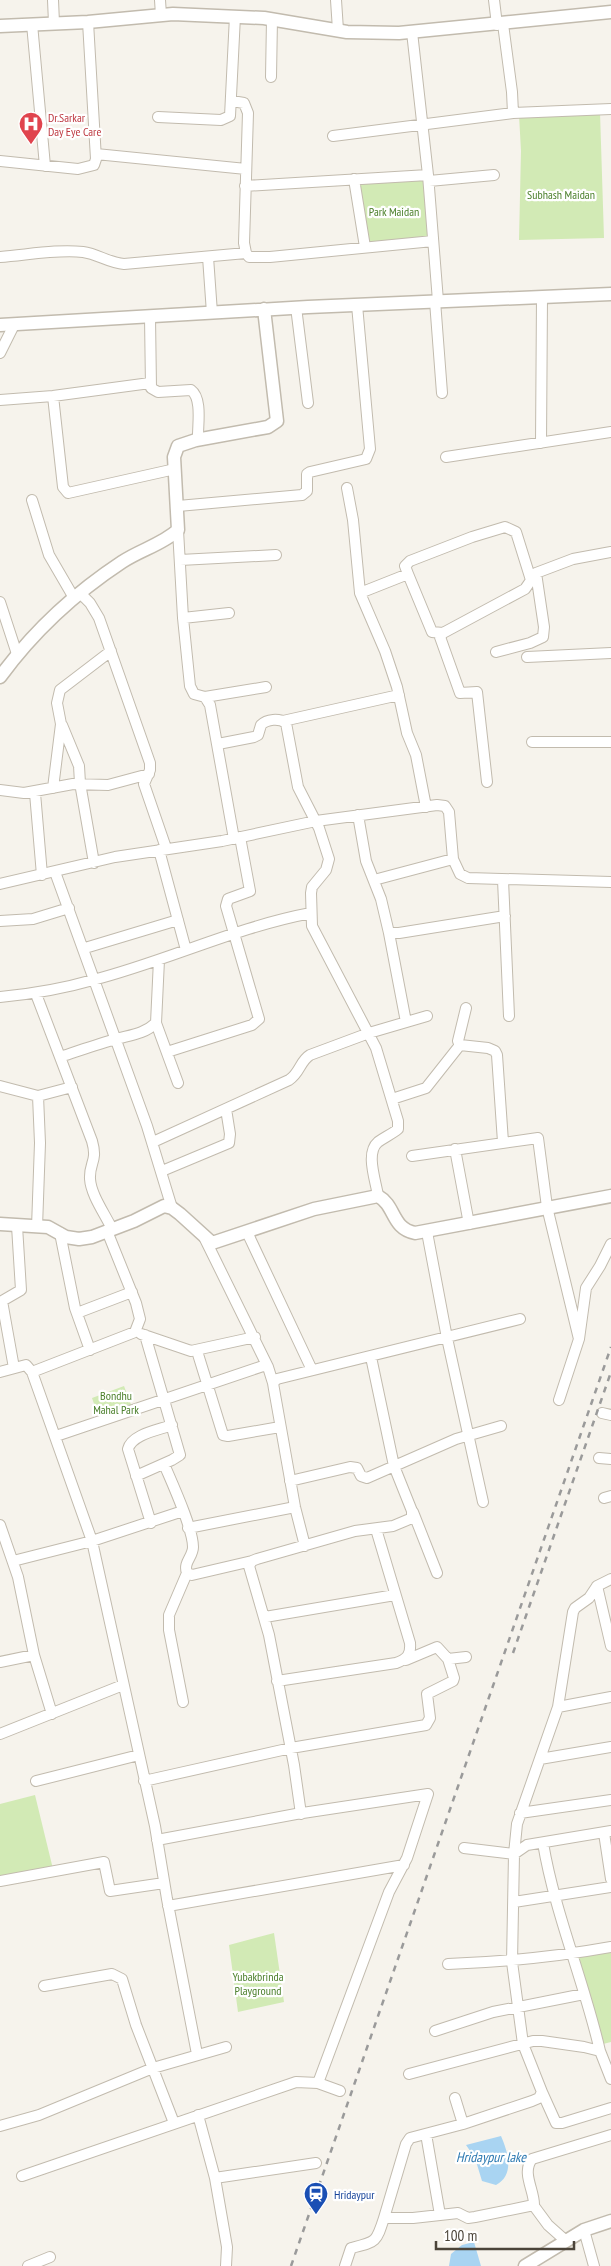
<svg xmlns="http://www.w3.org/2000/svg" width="611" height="2266" font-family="'PT Sans Narrow',sans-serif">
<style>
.green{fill:#d2eab5}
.water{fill:#a9d4f2}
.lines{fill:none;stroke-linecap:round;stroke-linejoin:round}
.minor-casing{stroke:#c2bbae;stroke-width:12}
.tertiary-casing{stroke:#c2bbae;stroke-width:15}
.minor{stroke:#fff;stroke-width:10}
.tertiary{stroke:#fff;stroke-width:12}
.rail{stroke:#9a9a9a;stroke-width:2.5;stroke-dasharray:6 6;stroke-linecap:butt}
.labels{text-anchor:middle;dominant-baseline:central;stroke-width:4.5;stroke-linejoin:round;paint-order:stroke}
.health-label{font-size:12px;fill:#be3a42;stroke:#fff;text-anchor:start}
.park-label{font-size:12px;fill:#4a7f2a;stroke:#fff}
.transit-label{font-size:12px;fill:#164399;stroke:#fff;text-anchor:start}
.water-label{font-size:14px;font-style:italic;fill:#2e7ab2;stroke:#fff}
</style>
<rect width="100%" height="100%" fill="#f6f3ec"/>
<path class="green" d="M600 112 604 238 519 240 521 151 519 115Z
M423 176 429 238 367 245 359 182Z
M124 1386 133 1410 100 1421 92 1398Z
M35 1795 53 1869 0 1876V1804Z
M274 1933 284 2002 238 2012 229 1945Z
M611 1950V2042L603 2044 577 1957Z"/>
<path class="water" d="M501 2136C508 2152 515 2175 496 2185L482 2181 475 2158 466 2145Z
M474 2242 481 2266H449L451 2254 462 2245Z"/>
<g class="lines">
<defs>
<path id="minor" d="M53 0 54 23
M160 0 161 15
M336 0 338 30
M494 0 497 25
M32 24 45 166
M503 24 512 92 513 113
M412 32 428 175 438 301
M271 77 272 19
M232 101 244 103 248 113 244 243 246 253 249 257H270L433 241
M158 117 221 120 230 116 235 16
M333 136 513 113 611 109
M96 154 246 169
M0 161 78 169 94 165 96 159 88 22
M354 179 365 247
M429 181 494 175
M245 186 428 175
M0 257C27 255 57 249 83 252 98 254 109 263 124 264L246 253
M208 257 212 313
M435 301 442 393
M296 307 308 403
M150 317 151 388 158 392 191 390C202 398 198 423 198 435L196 440
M0 353 14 325
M53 396 63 487 68 493 175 469
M0 400 53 396 150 383
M541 443 542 297
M446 457 611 432
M347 488 353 520 360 593 385 651 397 687 407 733 416 755 426 807
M32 500 49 555 74 598
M178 506 302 495 307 491V474L310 472 366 459 370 449 357 305
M178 530 183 618 190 686 194 694 205 697 210 705 234 839
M180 560 276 555
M408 574 405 566 410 561 472 537 505 527 516 532 531 580
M80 593 90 603 99 618 150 763V770L144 784 166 848
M360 593 408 574 432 632 443 633
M0 602 17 654
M183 618 229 613
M496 652 530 643 543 637 544 627 536 573
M527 657 611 653
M205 697 266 687
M283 721 399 695
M62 725 79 766 80 783 94 863
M532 742H611
M218 744 254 737 258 735 261 725C267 719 279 718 286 723L298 787 319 828 329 859 326 870 312 887 311 893 312 926 376 1048 398 1121V1129C392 1134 385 1137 378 1142 365 1153 376 1181 378 1196
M487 782 477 692 460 693 440 637 443 633 525 589 536 573 573 559 611 552
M53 788 61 724 57 703 60 690 111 651
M0 790 24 793 73 784 108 785 149 774
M35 793 42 875
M358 815 366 861 381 899 389 933H399L505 916
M159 850 186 950
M55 872 147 1126 172 1208
M374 880 453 859
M503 880 509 1016
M0 884 115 857 222 841 316 821 437 805 445 806 449 812 453 859 460 874 468 878 611 882
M0 921 33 919 69 908
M389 933 406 1022
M85 948 178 920
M36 994 92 1141C98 1162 89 1162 90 1179 91 1195 105 1214 112 1229
M0 997C32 994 62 989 93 980 167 961 236 927 311 913
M466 1008 458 1041 460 1045 488 1048 495 1051 497 1055 503 1142
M156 1023 178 1083
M167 1052 252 1025 259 1019 226 906 228 899 250 891 240 837
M60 1057C78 1051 95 1045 113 1040 129 1035 143 1035 156 1023L159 960
M0 1086 38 1096 72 1087
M392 1099 426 1088 460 1045
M153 1142 289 1080C300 1073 300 1061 310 1055L369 1033 427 1016
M455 1149 469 1224
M412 1156 538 1138 547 1207 579 1339
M162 1171 229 1143 230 1134 226 1109
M37 1227 40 1143 38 1096
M247 1232 312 1370
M427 1232 447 1338 483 1502
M60 1233 75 1308 90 1350
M205 1239 268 1367
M77 1313 132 1292
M141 1334 191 1351 255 1337
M197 1351 223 1435 228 1436 280 1427
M14 1368 2 1301 21 1290 17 1226
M0 1372 26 1365 32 1372 92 1541 155 1826 167 1899 197 2054
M32 1372 135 1332 140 1319 136 1303 107 1231
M559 1400 579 1339 586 1288 600 1266 611 1244
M602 1413 611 1415
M56 1436 263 1366 268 1367 273 1383
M599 1458 611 1459
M164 1464C172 1483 193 1528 193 1547 193 1557 183 1562 187 1573L192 1575 252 1561
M136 1476 172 1460 180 1455 145 1335
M290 1481 350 1467 357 1468 361 1476 367 1478 456 1439 501 1426
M604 1498 611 1496
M413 1512 437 1573
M151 1523 128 1449C132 1434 159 1430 172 1425
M0 1525 18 1577 34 1655 52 1714
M188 1528 295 1507
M305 1546 295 1507 274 1389 273 1383 277 1379 520 1319
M13 1561 92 1541 183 1511
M611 1579 597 1586 611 1646
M265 1617 395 1595
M406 1660 437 1647 448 1659 466 1657
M0 1662 34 1655
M277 1681 396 1663C407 1659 411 1655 410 1643L376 1529
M183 1702 169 1630V1615L187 1573
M558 1707 611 1697
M0 1734 123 1685
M540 1759 611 1747
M36 1781 139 1755
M144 1781 291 1748 426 1725 430 1718 427 1694 453 1681 454 1678 448 1659
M520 1813 611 1800
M301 1814 294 1765 269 1635 249 1566 252 1561 257 1559 355 1531 393 1526 412 1518V1511L394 1466 371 1357
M604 1833 611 1879
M157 1840 296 1814 428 1794
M543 1843C555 1914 584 1981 600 2051
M464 1848 514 1854 527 1845 611 1831
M0 1881 104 1862 110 1891 164 1883
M514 1902 611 1887
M168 1906 404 1865
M448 1964C503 1962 556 1957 611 1947
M44 1986 112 1974 122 1979 136 2025 174 2123
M435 2031 493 2012 584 1994
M409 2074 533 2041H542L584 2047 600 2051 611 2079
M340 2091 318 2083 389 1892 407 1858 428 1794
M542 2092 556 2123H562L611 2108
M455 2098 463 2124
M198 2115 215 2178 227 2247 226 2266
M0 2126 39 2115 153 2068 226 2047
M426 2134 440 2215
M22 2176 296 2082 318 2083
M215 2178 316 2163
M534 2206C535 2191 521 2173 532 2159L611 2135
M384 2218 406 2144 410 2138 463 2124 532 2101 539 2098 542 2092 523 2044 512 1962 514 1854 517 1824 558 1707 573 1612 575 1608 589 1598 597 1586
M584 2230 594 2266
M28 2266 50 2257
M345 2266 351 2248C376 2242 376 2243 384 2218H413L458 2213 468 2218 475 2217 529 2206H534L548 2225 566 2241"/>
<path id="tertiary" d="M0 26 88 22 173 14 264 18 347 32 399 33 611 12
M0 325 308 307 611 294
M0 677C33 632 75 593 122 562 140 550 163 544 178 530L174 457 178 446 196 440 268 427 277 421 264 309
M0 1224 48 1227 66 1237 79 1239 92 1237 134 1221 164 1206 172 1208 180 1214 212 1243 314 1209 378 1196C396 1206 391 1228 415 1233L611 1196
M525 2266 584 2230 611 2221"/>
</defs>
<use href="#minor" class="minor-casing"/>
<use href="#tertiary" class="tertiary-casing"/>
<use href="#minor" class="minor"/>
<use href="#tertiary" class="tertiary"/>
<path class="rail" d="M513 1653 611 1372
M291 2266 611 1347"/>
</g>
<defs>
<symbol id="hospital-pin" viewBox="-11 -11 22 30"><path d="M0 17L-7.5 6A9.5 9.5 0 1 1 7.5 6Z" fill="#e0444e" stroke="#fff"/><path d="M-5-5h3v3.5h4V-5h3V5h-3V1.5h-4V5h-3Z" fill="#fff"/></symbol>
<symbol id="station-pin" viewBox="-11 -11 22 30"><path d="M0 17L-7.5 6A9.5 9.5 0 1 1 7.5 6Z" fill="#1a4fb4" stroke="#fff"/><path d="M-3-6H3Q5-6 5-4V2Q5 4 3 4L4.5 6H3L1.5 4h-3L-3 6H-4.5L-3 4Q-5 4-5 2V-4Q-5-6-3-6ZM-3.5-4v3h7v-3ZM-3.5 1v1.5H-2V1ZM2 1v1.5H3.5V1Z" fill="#fff"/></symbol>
</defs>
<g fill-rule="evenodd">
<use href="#hospital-pin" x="17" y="110" width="28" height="38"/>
<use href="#station-pin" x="302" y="2180" width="28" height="38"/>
</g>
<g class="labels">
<g class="health-label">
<text x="48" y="117">Dr.Sarkar<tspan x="48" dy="14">Day Eye Care</tspan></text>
</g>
<g class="park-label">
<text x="561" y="194">Subhash Maidan</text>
<text x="394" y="211">Park Maidan</text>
<text x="116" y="1395">Bondhu<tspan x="116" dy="14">Mahal Park</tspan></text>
<text x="258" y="1976">Yubakbrinda<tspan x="258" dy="14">Playground</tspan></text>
</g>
<g class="transit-label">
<text x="334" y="2194">Hridaypur</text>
</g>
<g class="water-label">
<text x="491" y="2157">Hridaypur lake</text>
</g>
</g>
<path d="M436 2241v8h138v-8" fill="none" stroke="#4b4439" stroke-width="2.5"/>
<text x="444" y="2241" font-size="15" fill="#4b4439" stroke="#ffffff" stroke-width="4" paint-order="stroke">100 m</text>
</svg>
